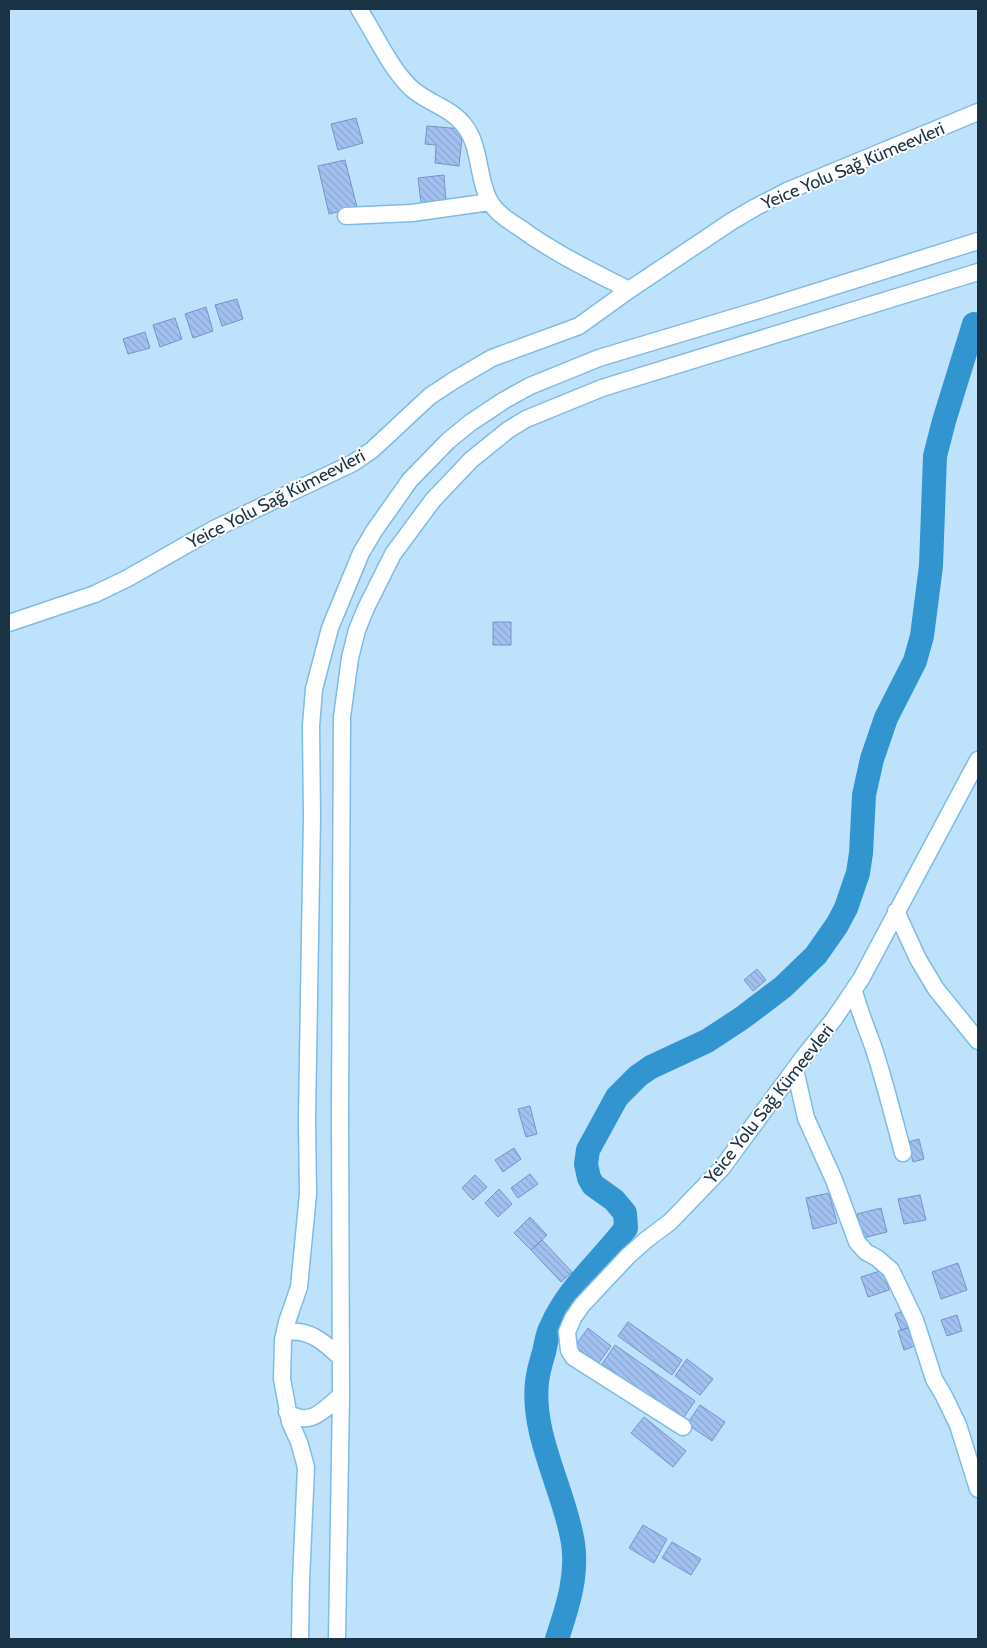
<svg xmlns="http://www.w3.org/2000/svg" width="987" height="1648" font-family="Cabin,sans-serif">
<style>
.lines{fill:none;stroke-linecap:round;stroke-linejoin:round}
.river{stroke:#3295cf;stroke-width:24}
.building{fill:url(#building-back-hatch);stroke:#7494c8}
.street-casing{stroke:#7fbbe4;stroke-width:19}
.street{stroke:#fff;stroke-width:16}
.labels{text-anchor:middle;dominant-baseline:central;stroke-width:4;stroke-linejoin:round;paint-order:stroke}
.street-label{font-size:18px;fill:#1a3344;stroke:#fefefe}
</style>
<defs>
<pattern id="building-back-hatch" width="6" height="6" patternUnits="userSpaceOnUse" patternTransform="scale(1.25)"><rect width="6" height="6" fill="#a3c1f0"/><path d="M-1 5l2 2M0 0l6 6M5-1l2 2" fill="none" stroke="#8ca6cf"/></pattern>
</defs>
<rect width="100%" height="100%" fill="#bfe2fc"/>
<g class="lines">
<path class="river" d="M557 1639C567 1608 578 1577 573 1543 565 1491 531 1436 537 1382 538 1372 541 1362 544 1352 546 1344 547 1334 551 1327 568 1288 601 1261 626 1228L625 1213 614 1200 593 1185 589 1178 586 1164 588 1150 617 1097 638 1076 651 1067 707 1041 742 1018 783 987 816 955 837 925 846 908 858 873 861 853 864 795 872 759 886 718 915 661 922 636 931 566 935 456 944 421 974 324"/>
</g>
<path class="building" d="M356 118 363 143 338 150 331 124Z
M427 126 463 129 459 166 435 163 436 145 425 144Z
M345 160 357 207 329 214 318 166Z
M444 175 446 201 421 203 418 178Z
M237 299 243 319 222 326 215 305Z
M206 307 213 331 193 338 185 314Z
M175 318 182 339 160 347 153 325Z
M145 332 150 348 128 354 123 339Z
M493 622H511V645H493Z
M757 969 766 980 753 991 744 980Z
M530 1106 537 1134 526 1137 518 1109Z
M919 1139 924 1159 913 1162 908 1142Z
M514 1148 521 1159 503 1172 495 1160Z
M530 1174 538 1184 518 1198 511 1188Z
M475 1175 487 1187 473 1200 462 1188Z
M499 1189 512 1204 498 1217 485 1203Z
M829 1193 837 1223 813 1229 806 1198Z
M920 1195 926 1220 904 1224 898 1199Z
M881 1208 887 1232 863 1238 857 1214Z
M530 1217 547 1235 531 1250 514 1233Z
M542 1240 572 1272 561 1282 531 1250Z
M958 1263 967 1290 941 1299 932 1272Z
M883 1270 889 1290 868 1297 861 1277Z
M905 1310 911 1327 901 1330 895 1314Z
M957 1315 962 1331 947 1336 941 1320Z
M628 1322 682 1360 672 1375 618 1336Z
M913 1326 920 1344 904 1350 898 1331Z
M588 1328 611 1346 598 1364 575 1346Z
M615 1345 695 1401 682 1420 602 1364Z
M687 1359 713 1379 700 1395 675 1376Z
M700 1405 725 1422 712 1441 687 1424Z
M644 1417 686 1451 673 1467 631 1433Z
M643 1525 667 1539 654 1563 629 1548Z
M672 1542 701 1559 691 1575 662 1558Z"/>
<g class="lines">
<defs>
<path id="street" d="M359 9C375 34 390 68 411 88 427 103 450 107 464 125 481 146 477 177 489 200 495 212 509 221 520 228 554 253 592 271 629 290
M346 216 412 213 490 202
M9 623 95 594 128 578 214 529 353 463 372 450 430 396 456 379 492 358 579 326 629 290 732 221 756 207 787 191 978 112
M896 911 918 959 936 989 978 1041
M854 991C859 1011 867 1029 874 1049 885 1083 894 1119 903 1153
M795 1069 806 1118 834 1180 857 1242 866 1252 877 1258 891 1270 915 1320 934 1379 944 1396 958 1425 978 1489
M285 1332C310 1329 324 1342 341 1358
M287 1412C310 1428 324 1410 341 1395
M683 1427 573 1357 569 1350 567 1332 573 1318 582 1305 628 1256 646 1240 670 1222 722 1168 802 1059 834 1019 861 979 978 760
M300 1639 301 1581 306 1467 299 1442 290 1422 282 1379 283 1340 287 1322 299 1287 308 1194 307 1119 312 816 311 726 314 689 330 628 361 553 374 531 410 480 448 441 470 423 503 401 530 386 599 358 762 309 978 241
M337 1639 341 1395 340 1111 342 717 350 658 357 630 366 608 393 554 433 500 471 460 508 430 526 419 602 388 978 272"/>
</defs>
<use href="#street" class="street-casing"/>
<use href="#street" class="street"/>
</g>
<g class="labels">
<g class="street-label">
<text transform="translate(853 166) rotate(-23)">Yeice Yolu Sağ Kümeevleri</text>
<text transform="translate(276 499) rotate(-27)">Yeice Yolu Sağ Kümeevleri</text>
<text transform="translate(769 1104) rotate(-52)">Yeice Yolu Sağ Kümeevleri</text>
</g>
</g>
<rect width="987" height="1648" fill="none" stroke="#1a3344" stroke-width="20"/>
</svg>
